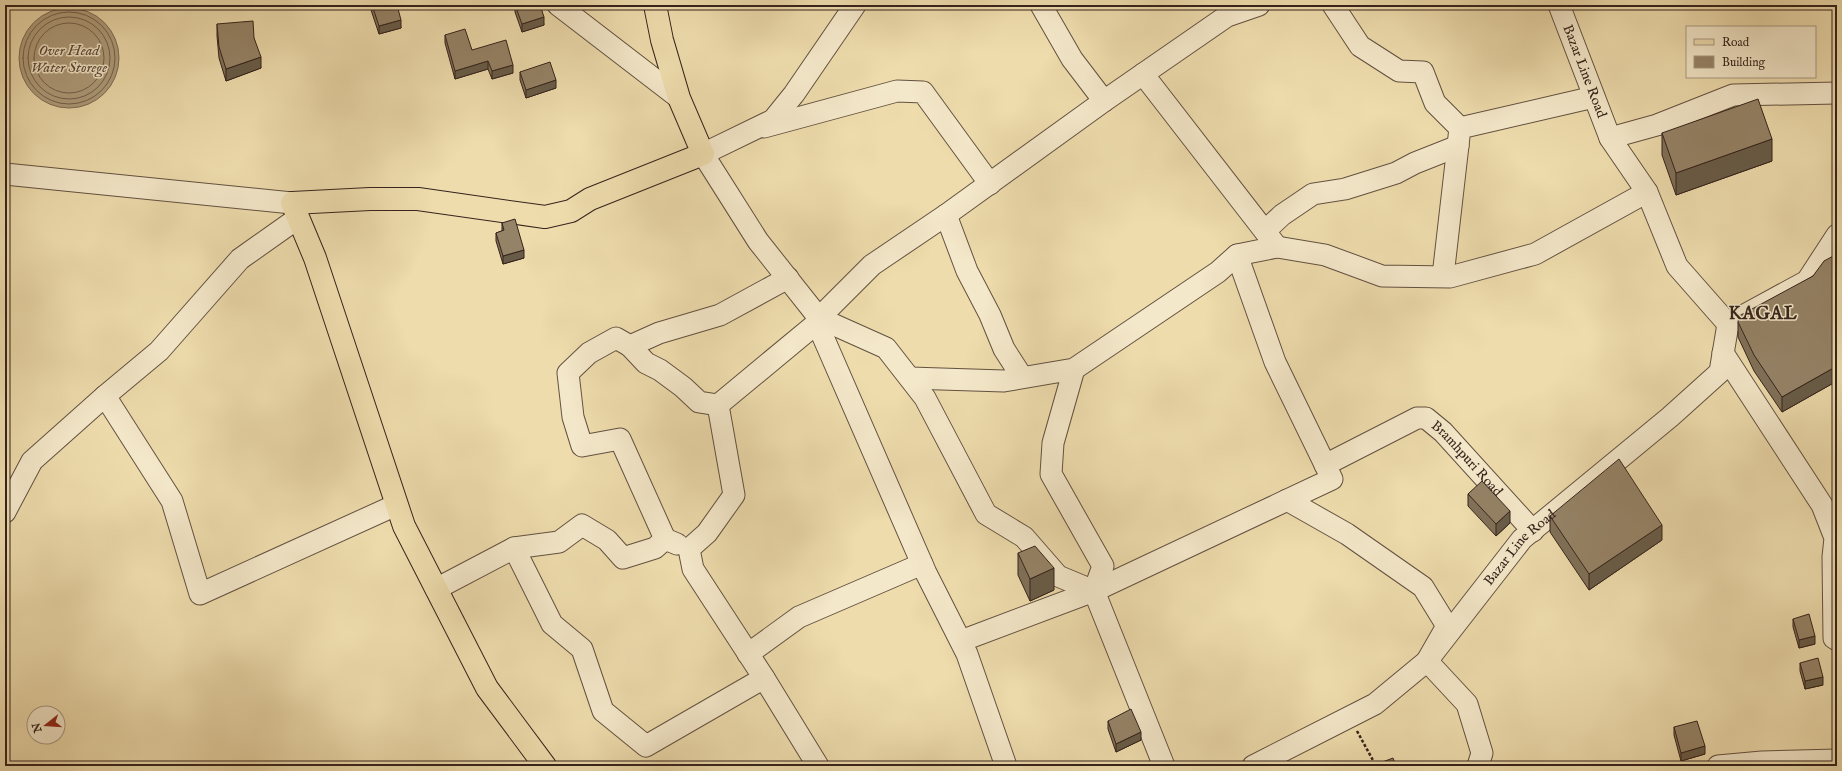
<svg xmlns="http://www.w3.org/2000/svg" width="1842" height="771" font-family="'IM FELL English',serif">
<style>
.water{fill:#af9d7c;stroke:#7e6c56}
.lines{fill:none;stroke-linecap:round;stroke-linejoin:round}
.shore{stroke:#72604c;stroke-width:1}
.minor-casing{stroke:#635140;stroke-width:23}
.major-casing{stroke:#35231c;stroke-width:24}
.path{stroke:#35231c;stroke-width:2.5;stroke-dasharray:3 2;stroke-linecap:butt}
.minor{stroke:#f4e8ca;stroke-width:21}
.major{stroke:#eedcad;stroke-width:22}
.wall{fill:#807159;stroke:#35231c}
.shaded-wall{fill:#685c48;stroke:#35231c}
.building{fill:#958367;stroke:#35231c}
.labels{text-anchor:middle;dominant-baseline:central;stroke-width:3;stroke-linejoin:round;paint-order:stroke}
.street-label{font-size:14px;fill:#35231c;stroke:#f4e8ca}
.water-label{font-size:15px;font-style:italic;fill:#5a4839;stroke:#f4e8ca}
.district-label{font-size:18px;font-weight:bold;letter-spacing:1px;fill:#35231c;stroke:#f4e8ca}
</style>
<rect width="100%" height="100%" fill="#eedcad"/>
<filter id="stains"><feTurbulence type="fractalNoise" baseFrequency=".005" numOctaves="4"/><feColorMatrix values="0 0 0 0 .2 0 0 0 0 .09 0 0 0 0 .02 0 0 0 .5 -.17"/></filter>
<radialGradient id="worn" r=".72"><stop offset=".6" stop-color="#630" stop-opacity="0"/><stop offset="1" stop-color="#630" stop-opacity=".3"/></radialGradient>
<path class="water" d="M19 58a50 50 0 1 1 100 0a50 50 0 1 1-100 0Z"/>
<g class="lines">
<path class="shore" d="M23 58a46 46 0 1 1 92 0a46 46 0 1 1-92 0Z
M28 58a41 41 0 1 1 82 0a41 41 0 1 1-82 0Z
M34 58a35 35 0 1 1 70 0a35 35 0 1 1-70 0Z"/>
<defs>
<g id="minor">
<path d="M558 5 679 98"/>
<path d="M855 5 794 94 773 120 703 154 758 241 819 318 886 348 925 398 986 514 1024 537 1058 576 1094 591"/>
<path d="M1041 5 1072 59 1104 101"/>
<path d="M1333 5 1360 46 1399 71 1423 72 1435 103 1460 128"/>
<path id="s1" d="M1559 5 1610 138 1647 192 1677 266 1728 324"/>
<path d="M1143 74 1277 247"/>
<path d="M764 127 897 91 923 92 990 184"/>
<path d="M1610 138 1657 125 1733 95 1837 93"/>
<path d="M5 174 292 203"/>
<path d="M946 215 1104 101 1227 16 1259 5"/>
<path d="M1265 231 1282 215 1313 194 1345 189 1396 173 1415 163 1458 146"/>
<path d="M1237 255 1277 247 1325 255 1382 276 1450 277 1535 254 1647 192"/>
<path d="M1443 276 1460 128 1594 97"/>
<path d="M819 318 872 265 946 215 967 271 990 315 1004 349 1022 377"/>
<path d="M630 346 646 363 660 370 683 387 699 402 718 405"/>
<path d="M1723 353 1822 505 1835 538 1833 557 1834 638 1837 640"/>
<path d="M910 378 1004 381 1074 369 1218 272 1237 255 1275 362 1332 479 1094 591 1103 566 1051 474 1053 443 1074 369"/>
<path d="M105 396 172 501 200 594 396 505"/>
<path id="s2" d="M1325 465 1417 418H1426L1443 432 1533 531"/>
<path d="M5 512 32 461 105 396 159 351 240 259 298 218"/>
<path d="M665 539 620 439 582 446 573 417 568 373 589 353 616 338 630 346 659 333 720 315 788 278"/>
<path d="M514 548 559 542 582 525 607 540 623 558 655 548 665 539 677 544"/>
<path d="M436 589 514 548 552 624 582 649 603 711 646 746 764 678 818 766"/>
<path d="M961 641 1094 591 1164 766"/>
<path d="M748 654 799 617 922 564"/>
<path id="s3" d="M1427 661 1522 539 1670 417 1720 372 1728 324 1807 281 1837 235"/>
<path d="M1427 661 1467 704 1482 753 1478 766"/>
<path d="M764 678 693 569 689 549 707 533 734 495 718 405 817 323 926 573 967 654 1006 766"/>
<path d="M1253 766 1375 704 1427 661 1447 626 1423 587 1347 534 1287 500"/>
<path d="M1718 766 1762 762 1837 760"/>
</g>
<path id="major" d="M545 766 487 688 404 526 315 258 292 203 370 199H418L545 217 571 211 590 199 703 154 679 98 662 40 655 5"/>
</defs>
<use href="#minor" class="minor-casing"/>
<use href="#major" class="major-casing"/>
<path class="path" d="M1357 731 1375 764"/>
<use href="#minor" class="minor"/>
<use href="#major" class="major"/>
</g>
<path class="wall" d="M371 5H397L401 28 379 34 371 10Z
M515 5H540L544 25 522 32 515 12Z
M217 24 254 38 261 68 226 81 219 58 217 36Z
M445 35 472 50 513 73 492 79 488 69 455 79 445 43Z
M520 72 556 88 526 98 520 80Z
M1662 133 1772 161 1676 195 1662 155Z
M502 223 524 258 503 264 496 241V233L502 231Z
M1837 254V381L1782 412 1754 371 1738 337V322L1813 276Z
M1468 494 1510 523 1496 536 1468 506Z
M1550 516 1662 540 1589 590 1550 532Z
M1018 553 1054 590 1030 601 1018 575Z
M1793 619 1815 644 1799 648 1793 627Z
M1800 663 1823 685 1805 689 1800 671Z
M1108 721 1141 740 1116 752 1108 729Z
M1674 727 1705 754 1681 761 1674 735Z"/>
<path class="shaded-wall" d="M544 17V25L522 32V24Z
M401 20V28L379 34V26Z
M261 57V68L226 81V69Z
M488 61V69L455 79V71Z
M513 65V73L492 79V71Z
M556 80V88L526 98V90Z
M1772 139V161L1676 195V173Z
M524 250V258L503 264V256Z
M1837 366V381L1782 412V397Z
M1510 511V523L1496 536V524Z
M1662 525V540L1589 590V574Z
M1054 568V590L1030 601V579Z
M1815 636V644L1799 648V640Z
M1823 677V685L1805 689V681Z
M1141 732V740L1116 752V744Z
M1705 746V754L1681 761V753Z"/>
<path class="building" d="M372 5H397L401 20 379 26Z
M515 5H540L544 17 522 24Z
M253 21 254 38 261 57 226 69 219 47 217 24Z
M465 29 472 50 506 40 513 65 492 71 488 61 455 71 445 35Z
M550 62 556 80 526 90 520 72Z
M1758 99 1772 139 1676 173 1662 133Z
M515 219 524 250 503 256 496 233 504 230 502 223Z
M1837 254V366L1782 397 1754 355 1738 322 1739 316 1813 276 1824 261Z
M1619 459 1662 525 1589 574 1550 516Z
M1482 481 1510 511 1496 524 1468 494Z
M1035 546 1054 568 1030 579 1018 553Z
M1809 614 1815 636 1799 640 1793 619Z
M1818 658 1823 677 1805 681 1800 663Z
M1131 709 1141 732 1116 744 1108 721Z
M1697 721 1705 746 1681 753 1674 727Z
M1393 758 1396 766H1372Z"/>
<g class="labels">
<g class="street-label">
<text stroke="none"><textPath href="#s1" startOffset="71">Bazar Line Road</textPath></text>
<text stroke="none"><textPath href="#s2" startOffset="170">Bramhpuri Road</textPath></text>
<text stroke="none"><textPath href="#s3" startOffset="147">Bazar Line Road</textPath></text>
</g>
<g class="water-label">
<text x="69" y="50">Over Head<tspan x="69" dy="17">Water Storege</tspan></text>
</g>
<g class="district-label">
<text x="1763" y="314">KAGAL</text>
</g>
</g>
<rect width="1842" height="771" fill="none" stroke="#eedcad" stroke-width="20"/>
<rect x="6" y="6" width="1830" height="759" fill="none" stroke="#35231c" stroke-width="2"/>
<rect x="10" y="10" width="1822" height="751" fill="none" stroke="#35231c"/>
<rect x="1686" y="26" width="130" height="52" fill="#f4e8ca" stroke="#a89984"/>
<rect x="1694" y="39" width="20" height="6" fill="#eedcad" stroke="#a89984"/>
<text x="1722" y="46" font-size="12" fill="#35231c">Road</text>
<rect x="1694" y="56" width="20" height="12" fill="#958367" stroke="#a89984"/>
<text x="1722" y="66" font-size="12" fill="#35231c">Building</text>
<g transform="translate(46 725) rotate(253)"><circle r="19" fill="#f4e8ca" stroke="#a89984"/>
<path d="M0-3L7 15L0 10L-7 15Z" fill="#8f2418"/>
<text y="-6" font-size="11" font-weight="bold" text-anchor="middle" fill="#35231c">N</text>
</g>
<rect width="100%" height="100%" filter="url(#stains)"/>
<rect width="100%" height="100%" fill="url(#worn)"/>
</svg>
